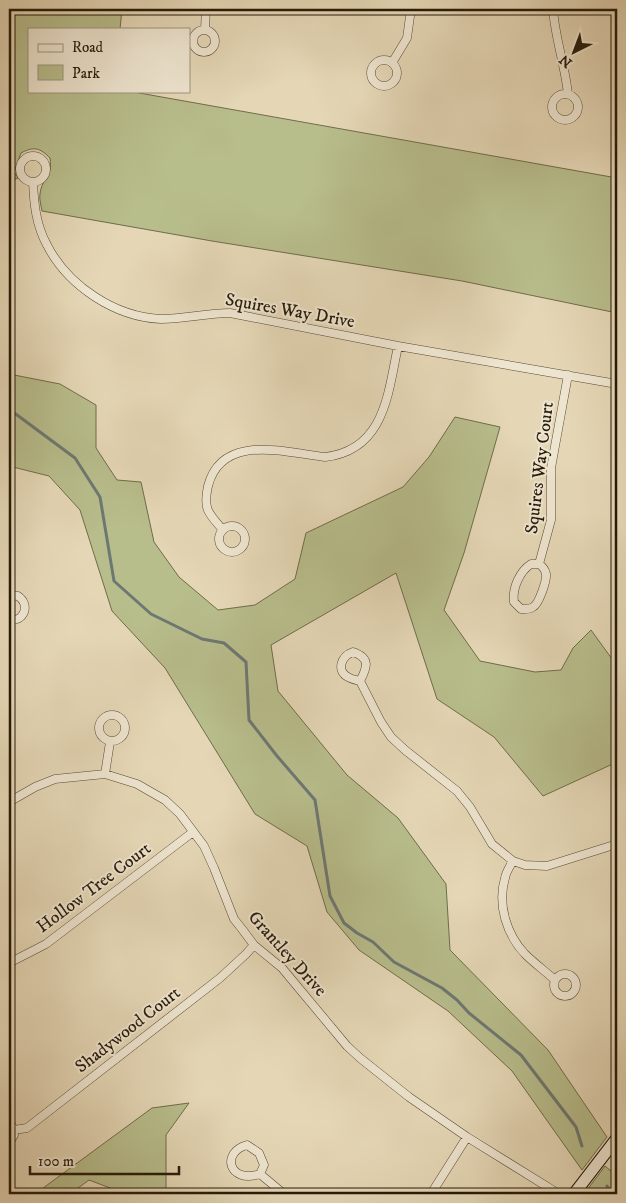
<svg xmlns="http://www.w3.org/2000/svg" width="626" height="1203" font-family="'IM FELL DW Pica',serif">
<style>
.green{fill:#b8bd8c;stroke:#6f6c4a}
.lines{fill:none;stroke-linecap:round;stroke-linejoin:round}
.stream{stroke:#6d7873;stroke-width:3}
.street-casing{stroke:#564934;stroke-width:9}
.secondary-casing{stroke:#261a09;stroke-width:13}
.street{stroke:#eee5d0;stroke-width:8}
.secondary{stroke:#eee5d0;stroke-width:11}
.labels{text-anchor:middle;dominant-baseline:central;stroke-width:4;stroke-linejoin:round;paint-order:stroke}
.street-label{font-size:18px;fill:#261a09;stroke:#eee5d0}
</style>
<rect width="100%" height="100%" fill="#e5d7b6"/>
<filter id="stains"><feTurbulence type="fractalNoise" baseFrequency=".004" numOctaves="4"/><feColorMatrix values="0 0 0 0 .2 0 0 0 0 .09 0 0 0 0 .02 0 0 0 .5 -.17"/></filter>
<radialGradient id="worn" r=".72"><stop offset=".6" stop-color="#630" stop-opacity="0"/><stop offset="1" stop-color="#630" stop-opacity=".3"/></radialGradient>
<path class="green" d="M9 9H122L120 29H29V91H128L617 178V313L462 281 212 241 42 211C41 205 39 199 40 194 42 177 53 178 50 158 40 148 34 146 21 153L14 172 18 178 9 182Z
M9 374 60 384 96 405V448L117 480 141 482 154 542 179 577 218 610 255 605 295 579 306 533 403 487 429 457 455 417 500 427 464 553 444 610 480 661 535 672 561 670 573 648 591 630 612 659 617 672V762L543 796 494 737 437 699 396 573 271 645 278 691 347 775 398 818 446 884 450 950 548 1050 607 1137 582 1170 512 1071 448 1011 359 950 327 912 307 846 255 814 165 668 112 611 80 510 49 476 9 466Z
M189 1103 166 1135V1191L169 1194H126L89 1180 70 1194H35L152 1108Z
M605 1166 617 1176V1194H584Z"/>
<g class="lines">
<path class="stream" d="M9 409 75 458 100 497 114 581 151 614 202 639 224 643 246 662 249 720 277 756 315 800 330 896 344 923 357 933 373 942 394 962 442 988 457 1000 469 1013 521 1055 576 1127 582 1146
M607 1186 612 1194"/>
<defs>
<path id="street" d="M553 9C555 38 565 65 568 94
M205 29 206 9
M193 41a11 11 0 1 1 22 0a11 11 0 1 1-22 0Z
M371 73a13 13 0 1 1 26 0a13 13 0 1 1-26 0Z
M392 63 407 38 411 9
M552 107a13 13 0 1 1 26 0a13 13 0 1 1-26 0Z
M20 169a13 13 0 1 1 26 0a13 13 0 1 1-26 0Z
M33 182C34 204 36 225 47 245 68 286 115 317 161 319 184 319 207 313 230 313L398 346 617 384
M219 539a13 13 0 1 1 26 0a13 13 0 1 1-26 0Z
M223 530C208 513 203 509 208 486 222 432 287 453 325 457 385 450 388 393 398 346
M531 564H539C542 566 545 569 546 574 547 580 539 604 533 607 529 610 525 609 521 609L514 602C512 588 520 571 531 564Z
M539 564 551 520V468L568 375
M9 595 18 596C31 605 24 622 9 620
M353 652C371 658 367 668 360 681 356 680 351 679 348 677 336 671 341 656 353 652Z
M360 681 381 722 391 737 405 750 457 791 470 807 492 844 513 861 525 865 547 866 617 844
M99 728a13 13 0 1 1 26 0a13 13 0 1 1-26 0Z
M105 774 110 742
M9 802 35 787 55 779 105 774 137 784 165 800 180 814 204 846 214 868 234 919 242 929 254 945 282 968 347 1046 360 1058 409 1097 467 1137 559 1194
M513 861C510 866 506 872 505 878 497 905 507 935 525 954 534 963 545 971 555 980
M9 963 46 944 193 832
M554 985a11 11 0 1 1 22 0a11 11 0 1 1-22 0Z
M9 1122 12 1126 14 1135 9 1143
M14 1130 27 1128 220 978 246 954 254 945
M247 1145 259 1153 264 1165 260 1174C228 1184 221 1152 247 1145Z
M260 1174 284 1194
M431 1194 467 1137"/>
<path id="secondary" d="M574 1194 617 1138"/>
</defs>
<use href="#street" class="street-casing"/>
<use href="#secondary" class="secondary-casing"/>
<use href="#street" class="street"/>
<use href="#secondary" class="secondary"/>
</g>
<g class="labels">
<g class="street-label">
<text transform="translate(290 311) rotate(10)">Squires Way Drive</text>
<text transform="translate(540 468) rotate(-83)">Squires Way Court</text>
<text transform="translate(94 888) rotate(-37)">Hollow Tree Court</text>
<text transform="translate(287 954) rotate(48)">Grantley Drive</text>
<text transform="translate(128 1030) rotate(-38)">Shadywood Court</text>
</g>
</g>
<rect width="626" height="1203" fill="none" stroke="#e5d7b6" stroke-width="30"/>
<rect x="10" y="10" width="606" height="1183" fill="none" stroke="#261a09" stroke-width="2.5"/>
<rect x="15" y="15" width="596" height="1173" fill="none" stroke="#261a09"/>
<rect x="28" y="28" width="162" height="65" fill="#eee5d0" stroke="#9e9480"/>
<rect x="38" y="44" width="25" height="8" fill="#eee5d0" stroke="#9e9480"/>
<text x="72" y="52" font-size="15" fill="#261a09">Road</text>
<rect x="38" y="65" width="25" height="15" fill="#b8bd8c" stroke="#9e9480"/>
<text x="72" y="78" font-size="15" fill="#261a09">Park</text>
<g transform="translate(574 52) rotate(222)" stroke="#eee5d0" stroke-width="4" paint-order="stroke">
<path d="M0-4L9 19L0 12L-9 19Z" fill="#261a09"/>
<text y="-8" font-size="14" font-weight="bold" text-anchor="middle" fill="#261a09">N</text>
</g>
<path d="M30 1166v8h149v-8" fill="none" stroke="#261a09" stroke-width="2.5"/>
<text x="38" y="1166" font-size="15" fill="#261a09" stroke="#eee5d0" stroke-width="4" paint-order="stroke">100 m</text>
<rect width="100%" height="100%" filter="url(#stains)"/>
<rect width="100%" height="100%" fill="url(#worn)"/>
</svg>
